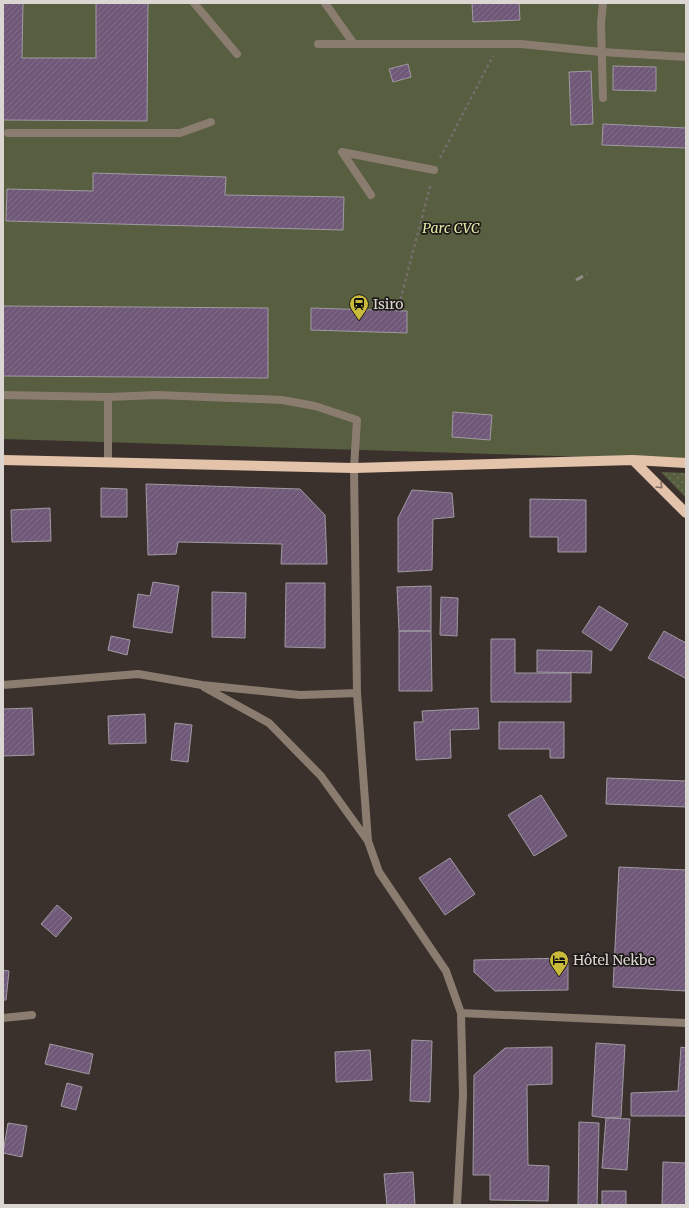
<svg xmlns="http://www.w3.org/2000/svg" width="689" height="1208" font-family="Merriweather,serif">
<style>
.grass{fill:url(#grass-dots)}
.park{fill:#585e40}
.building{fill:url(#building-hatch);stroke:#a09aa2}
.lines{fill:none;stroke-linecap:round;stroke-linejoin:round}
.path{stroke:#756d6a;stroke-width:2.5;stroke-dasharray:3 3;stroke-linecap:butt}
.lane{stroke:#8b7c70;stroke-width:8}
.street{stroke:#8b7c70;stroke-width:8}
.primary{stroke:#e4c3ab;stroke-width:10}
.rail{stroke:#908986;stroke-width:3;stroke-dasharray:8 4;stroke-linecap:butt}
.oneway{stroke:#816e62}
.labels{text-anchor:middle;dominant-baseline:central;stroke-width:3.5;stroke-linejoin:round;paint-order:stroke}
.park-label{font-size:14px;font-style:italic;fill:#e0eca9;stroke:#1e1a18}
.poi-label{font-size:14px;fill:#dcd6d3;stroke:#1e1a18;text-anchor:start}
</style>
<defs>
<pattern id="grass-dots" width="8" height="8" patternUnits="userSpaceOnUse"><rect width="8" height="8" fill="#585e40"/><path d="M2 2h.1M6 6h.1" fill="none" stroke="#6f745b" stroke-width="1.8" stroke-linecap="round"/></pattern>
<pattern id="building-hatch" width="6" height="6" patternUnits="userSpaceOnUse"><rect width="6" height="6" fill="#705878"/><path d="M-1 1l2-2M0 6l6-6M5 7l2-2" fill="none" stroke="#846f8a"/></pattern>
</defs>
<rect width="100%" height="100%" fill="#3a312d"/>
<path class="grass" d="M661 472 686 473V498Z"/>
<path class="park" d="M3 3H686V460L3 439Z"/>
<path class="building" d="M3 3H23L22 58H96V3H148L147 121 3 120Z
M472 3H519L520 20 473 22Z
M408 64 411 77 393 82 389 69Z
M613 66 656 67V91L613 90Z
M591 71 593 124 571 125 569 72Z
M603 124 686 128V148L602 145Z
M93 173 226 177 225 195 344 197 343 230 6 221 7 189 93 191Z
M3 306 268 308V378L3 376Z
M311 308 407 311V333L311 330Z
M453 412 492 415 490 440 452 437Z
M146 484 300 489 325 515 327 564H281L282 544 178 542 176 554 148 555Z
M101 488 127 489V517H101Z
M412 490 452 493 454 517 433 519 432 570 398 572V518Z
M530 499 586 500V552H558V537H530Z
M50 508 51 541 12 542 11 510Z
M153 582 179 586 172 633 133 627 138 594 150 596Z
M286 583H325V648L285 647Z
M431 586V631H399L397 587Z
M212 592 246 593 245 638 212 637Z
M441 597 458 598 457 636 440 635Z
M599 606 628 624 611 651 582 632Z
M399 631H431L432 691H399Z
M664 631 686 643V676L685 678 648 658Z
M111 636 130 640 127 655 108 650Z
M491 639H515V673H571V702H491Z
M537 650 592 651 591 673 537 672Z
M32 708 34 755 3 756V709Z
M478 708 479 729 450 730 451 758 416 760 414 722H423L422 711Z
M145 714 146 743 109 744 108 716Z
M499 722H564V758H550V749H499Z
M175 723 192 725 188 762 171 760Z
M607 778 686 781V807L606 804Z
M541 795 567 836 534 856 508 815Z
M450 858 475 894 445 915 419 878Z
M619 867 686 870V991L613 987Z
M57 905 72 918 56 937 41 924Z
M568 958V990L495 991 474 972V960Z
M3 970 9 971 6 1000H3Z
M412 1040 432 1041 430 1102 410 1101Z
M596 1043 625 1045 621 1117 606 1118 592 1116Z
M50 1044 93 1054 89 1074 45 1064Z
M552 1047V1084L527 1085 528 1165 549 1166 548 1201 490 1200V1175H473L474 1075 505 1048Z
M681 1047 686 1048V1116H631V1093L678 1091Z
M370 1050 372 1080 336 1082 335 1052Z
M67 1083 82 1087 76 1110 61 1106Z
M606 1118 630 1119 627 1170 602 1168Z
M579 1122 599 1123 597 1205H578Z
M8 1123 27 1126 22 1157 3 1153Z
M686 1150V1205H662L663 1162 686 1163Z
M413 1172 415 1205H387L384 1174Z
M602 1191H626V1205H602Z"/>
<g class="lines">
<path class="path" d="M440 158 493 56
M399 305 431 183"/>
<path class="lane" d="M194 3 237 54
M325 3 354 44
M603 3 601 23 603 98
M8 133H180L211 122
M371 195 342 152 434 170
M3 395 108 397 158 395 282 400 315 406 357 420 354 468
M108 462V397"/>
<path class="street" d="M318 44H521L602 52 686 57
M354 468 357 693 368 841 379 872 446 971 461 1013 463 1095 457 1205
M3 685 138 674 202 685 300 695 357 693
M204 687 269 723 321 776 368 841
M461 1013 686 1023
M3 1018 32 1015"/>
<path class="primary" d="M3 460 354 468 633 460 686 463
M633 460 686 513"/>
<path class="rail" d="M576 280 587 274"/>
</g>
<defs><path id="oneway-chevron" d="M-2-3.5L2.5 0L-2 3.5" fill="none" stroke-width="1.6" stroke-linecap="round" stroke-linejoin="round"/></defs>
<use class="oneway" href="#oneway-chevron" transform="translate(660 486) rotate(45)"/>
<defs>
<symbol id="station-pin" viewBox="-11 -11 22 30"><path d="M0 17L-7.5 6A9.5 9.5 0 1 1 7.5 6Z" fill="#caba3a" stroke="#1e1a18"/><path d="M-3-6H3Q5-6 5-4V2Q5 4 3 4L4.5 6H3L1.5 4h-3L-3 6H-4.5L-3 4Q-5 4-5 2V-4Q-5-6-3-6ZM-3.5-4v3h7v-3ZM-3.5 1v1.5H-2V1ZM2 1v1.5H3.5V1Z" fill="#111"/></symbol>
<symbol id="hotel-pin" viewBox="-11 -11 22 30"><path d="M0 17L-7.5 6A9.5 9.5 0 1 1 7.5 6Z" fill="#caba3a" stroke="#1e1a18"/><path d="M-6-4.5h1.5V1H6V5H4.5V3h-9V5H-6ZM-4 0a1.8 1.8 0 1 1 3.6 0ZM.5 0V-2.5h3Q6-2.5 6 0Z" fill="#111"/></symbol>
</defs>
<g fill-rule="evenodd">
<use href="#station-pin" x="348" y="293" width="22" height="30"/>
<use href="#hotel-pin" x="548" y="949" width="22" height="30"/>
</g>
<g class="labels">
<g class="park-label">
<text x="451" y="228">Parc CVC</text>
</g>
<g class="poi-label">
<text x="373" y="304">Isiro</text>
<text x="573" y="960">Hôtel Nekbe</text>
</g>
</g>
<rect width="689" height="1208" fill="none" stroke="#dcd6d3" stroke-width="8"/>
</svg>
